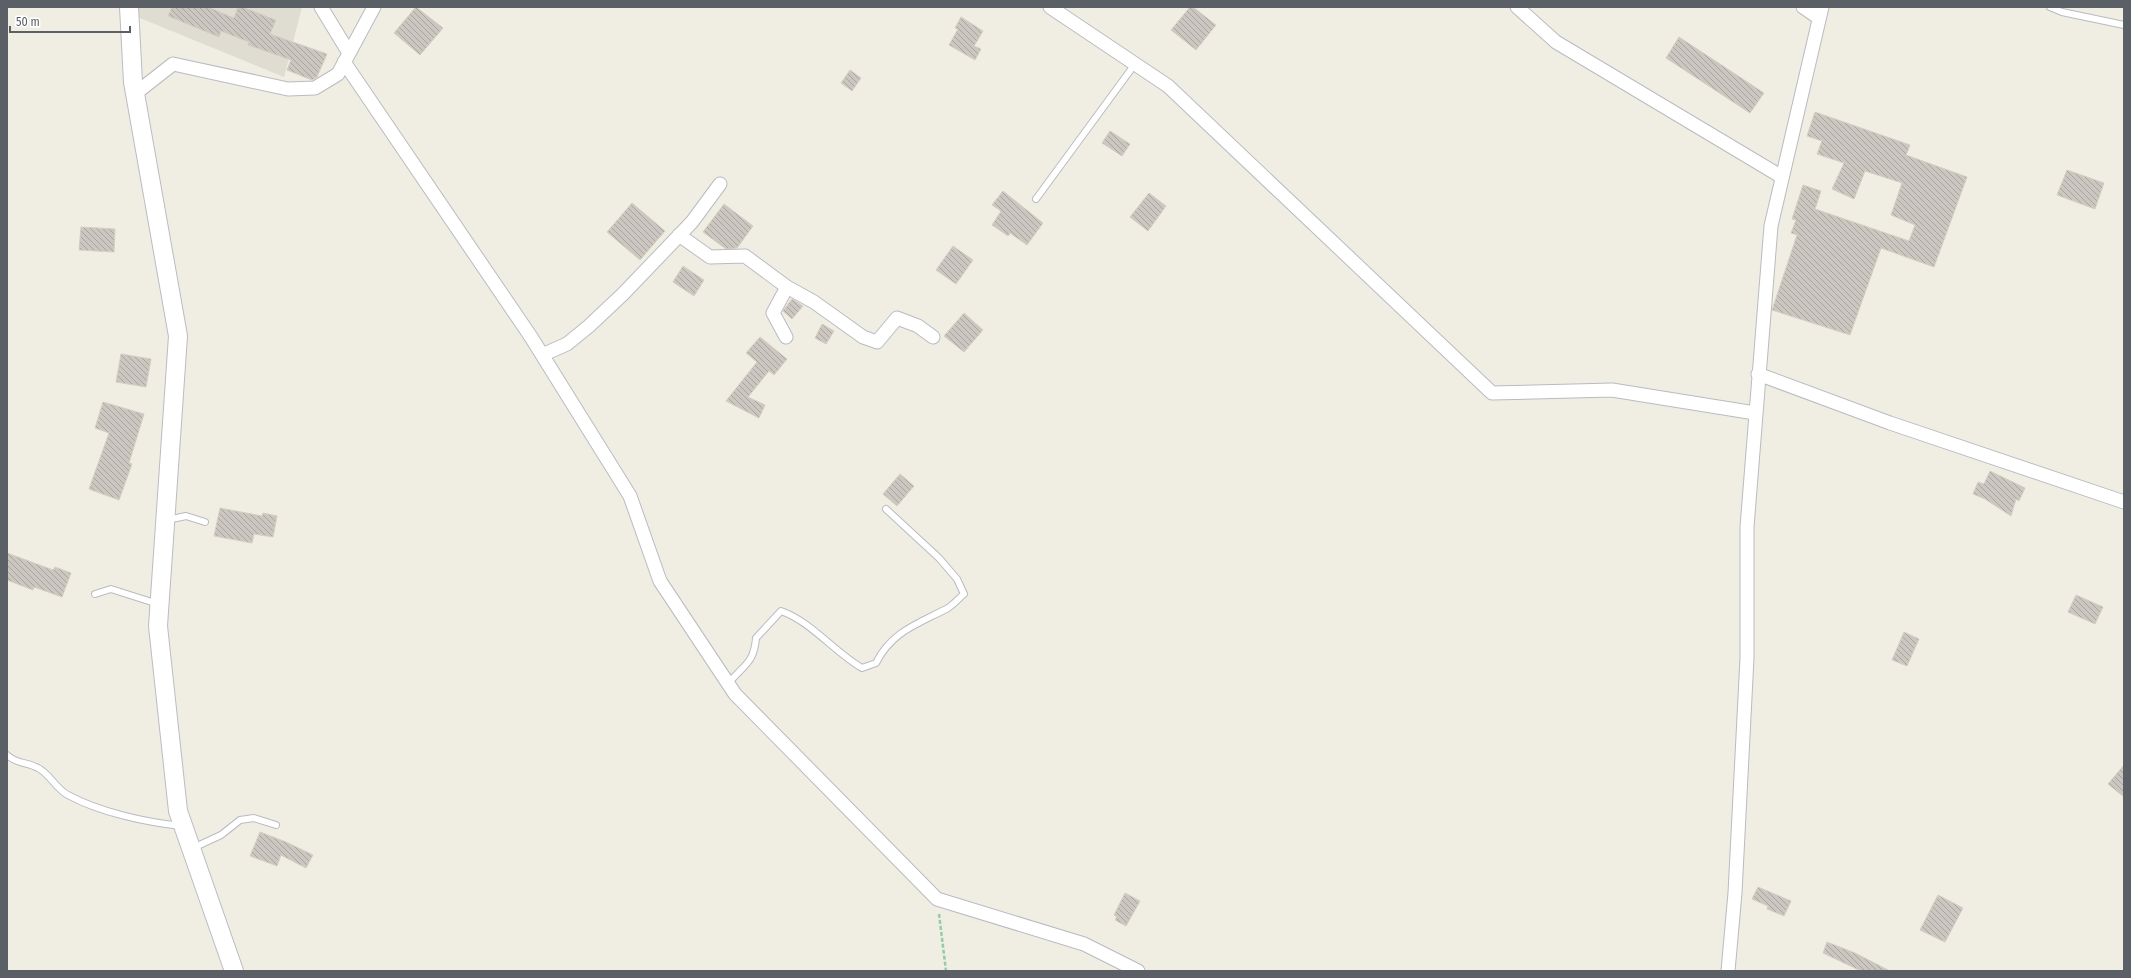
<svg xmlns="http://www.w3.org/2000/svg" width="2131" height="978" font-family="'Fira Sans Condensed',sans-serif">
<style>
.education{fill:#dfdcd2}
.building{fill:url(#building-back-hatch);stroke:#d5cfc1}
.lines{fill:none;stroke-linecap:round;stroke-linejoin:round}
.lane-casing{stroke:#b8bcc1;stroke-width:8}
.street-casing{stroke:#b8bcc1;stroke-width:15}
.secondary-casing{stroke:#b9bdc3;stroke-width:20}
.path{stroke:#95cca4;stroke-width:2.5;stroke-dasharray:4 2;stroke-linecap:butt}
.lane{stroke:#fff;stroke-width:6}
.street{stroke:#fff;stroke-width:13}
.secondary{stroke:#fff;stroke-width:18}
</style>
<defs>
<pattern id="building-back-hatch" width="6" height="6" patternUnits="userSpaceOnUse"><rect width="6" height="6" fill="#cbc7c0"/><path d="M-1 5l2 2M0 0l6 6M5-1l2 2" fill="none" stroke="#a8a5a0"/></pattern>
</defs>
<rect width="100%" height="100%" fill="#f0ede3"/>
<path class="education" d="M136 7H302L284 77 135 16Z"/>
<path class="building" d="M172 7H208L234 18 238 7H242L276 20 270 34 327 54 317 77 312 80 287 70 291 60 248 45 249 42 221 31 219 37 168 16Z
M416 7 443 28 420 55 394 33Z
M1190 7H1193L1216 25 1196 50 1171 30Z
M961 17 983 31 974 46 981 49 975 60 949 45 958 29 955 28Z
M1679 37 1764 93 1750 113 1666 58Z
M850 70 861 78 852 91 841 83Z
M1815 112 1910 145 1906 155 1967 177 1934 267 1881 248 1850 335 1772 310 1797 235 1791 233 1796 220 1792 219 1803 185 1821 191 1815 209 1909 241 1915 225 1891 215 1902 183 1865 171 1854 199 1832 189 1844 163 1817 154 1822 141 1807 136Z
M1110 131 1130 144 1122 156 1102 143Z
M2067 170 2104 183 2095 209 2057 195Z
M1003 191 1043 223 1027 245 1010 233 1008 236 992 225 1001 211 992 205Z
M1149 193 1166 206 1148 231 1130 217Z
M632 203 665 231 640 260 607 232Z
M724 204 753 226 737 248 726 249 703 232Z
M81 227 115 229 114 252 79 250Z
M953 246 973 260 956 284 936 270Z
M683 266 704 280 694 296 673 282Z
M792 299 803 306 792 319 783 311Z
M964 313 983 330 964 352 944 336Z
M822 324 834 331 826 344 815 338Z
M760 337 787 359 774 375 769 371 748 397 765 405 759 418 726 401 757 362 746 353Z
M121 354 151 359 146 387 116 382Z
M103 402 144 414 129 463 132 464 119 500 89 489 109 433 95 428Z
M1990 471 2025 488 2019 501 2016 499 2011 516 1985 499 1973 494 1978 482 1984 484Z
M900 474 914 486 897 506 883 494Z
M220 508 262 516 263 513 277 516 273 537 254 534 252 543 214 536Z
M7 553 53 570 55 567 71 573 62 597 34 587 33 590 7 580Z
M2076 595 2103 607 2095 624 2068 612Z
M1904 632 1919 639 1907 666 1892 660Z
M2124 765V797L2108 784Z
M260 832 286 842 313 855 306 868 281 855 277 866 250 856Z
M1758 887 1791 901 1784 916 1767 909 1768 906 1752 899Z
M1125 893 1140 901 1126 926 1115 920 1117 917 1114 915Z
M1938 895 1963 908 1945 942 1920 930Z
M1827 942 1855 953 1890 971H1861L1823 953Z"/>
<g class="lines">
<defs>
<path id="lane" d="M2050 7 2062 12 2124 25
M1036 199 1135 64
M167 520 186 516 205 522
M95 594 111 589 158 604
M728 684C743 665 754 664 756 638L781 611C812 622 834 652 862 668L876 663C892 631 918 624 948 608 954 604 959 598 964 594L957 579 939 558 886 509
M7 755C16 764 28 762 38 768 50 774 56 789 68 795 99 812 145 822 181 826
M193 848 221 835 240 820 254 818 276 825"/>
<path id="street" d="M321 7 349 53
M1050 7 1168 86 1492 393 1612 390 1755 413
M1517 7 1556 42 1782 177
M1803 7 1819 18
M344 62 531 337 630 496 660 581 735 694 937 899 1084 944 1138 971
M136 93 173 64 288 89 315 88 338 74 374 7
M679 235 710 257 745 256 787 287 773 313 786 337
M787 287 814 302 863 337 877 342 897 318 918 326 933 337
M542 355 567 344 589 326 623 294 692 222 720 184
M1758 374 1890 423 2124 502
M1728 971 1735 893 1747 658V527L1771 226 1822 7"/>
<path id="secondary" d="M129 7 133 82 178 336 158 626 178 811 234 971"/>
</defs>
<use href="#lane" class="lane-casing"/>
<use href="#street" class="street-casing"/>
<use href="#secondary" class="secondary-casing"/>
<path class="path" d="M939 914 946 971"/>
<use href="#lane" class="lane"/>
<use href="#street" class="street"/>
<use href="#secondary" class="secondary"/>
</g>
<rect width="2131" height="978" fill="none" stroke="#5b6066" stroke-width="16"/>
<path d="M10 26v6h120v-6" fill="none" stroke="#5b6066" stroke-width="2"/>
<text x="16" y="26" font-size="12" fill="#5b6066" stroke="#ffffff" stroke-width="3" paint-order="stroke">50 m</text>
</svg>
